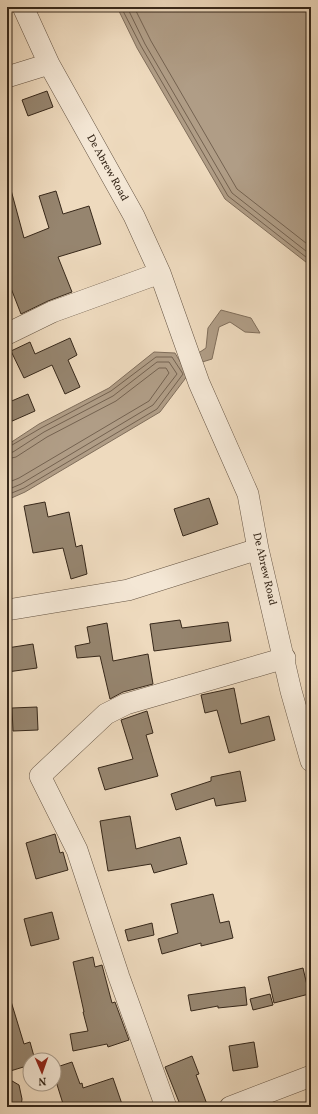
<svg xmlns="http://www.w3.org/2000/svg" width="318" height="1114" font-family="Vollkorn,serif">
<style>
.water{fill:#b09d86;stroke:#806e5b}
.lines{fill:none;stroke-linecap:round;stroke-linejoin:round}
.shore{stroke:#746250;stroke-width:1}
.building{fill:#96856f;stroke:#37281a}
.minor-casing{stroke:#655443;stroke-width:22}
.minor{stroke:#f4e7d5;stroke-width:21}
.labels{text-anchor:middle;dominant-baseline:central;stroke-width:3.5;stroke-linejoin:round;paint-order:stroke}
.street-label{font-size:11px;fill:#37281a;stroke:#f4e7d5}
</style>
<rect width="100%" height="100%" fill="#eedabe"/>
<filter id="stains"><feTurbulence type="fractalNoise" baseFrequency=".005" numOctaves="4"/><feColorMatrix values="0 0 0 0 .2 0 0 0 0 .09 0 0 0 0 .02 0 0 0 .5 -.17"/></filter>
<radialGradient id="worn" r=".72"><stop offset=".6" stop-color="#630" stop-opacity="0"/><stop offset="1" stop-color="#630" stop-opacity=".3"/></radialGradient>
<path class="water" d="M117 7H311V266L225 199 137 48Z
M221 310 251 318 260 333 245 332 230 322 219 327 212 359 199 363 194 356 206 348 208 328Z
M154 352 175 353 188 375 160 412 25 492 7 500V445L39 424 109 388Z"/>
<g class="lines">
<path class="shore" d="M121 7 141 46 228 196 311 261
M127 7 145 44 232 193 311 255
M134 7 151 41 237 189 311 247
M7 448 41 428 111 391 156 357H172L183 374 157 409 24 488 7 495
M7 453 13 452 44 432 113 396 157 362H169L177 374 153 405 21 484 7 490
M7 459 16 457 47 437 116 401 159 368H166L169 373 149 401 19 478 7 483"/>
</g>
<path class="building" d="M47 91 53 107 28 116 22 100Z
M7 190H11L24 238 49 228 39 196 56 191 63 214 89 206 101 244 58 257 72 292 48 301 21 314 7 278Z
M70 338 77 355 68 360 80 387 65 394 52 365 24 378 11 351 30 342 35 354Z
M28 394 35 411 10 422 7 415V403Z
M209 498 218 524 183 536 174 509Z
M45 502 48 517 69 512 76 547 82 545 87 574 71 579 63 548 33 553 24 506Z
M180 620 182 628 228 622 231 641 154 651 150 624Z
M107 623 113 661 148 654 153 684 123 692 110 699 100 656 77 658 75 646 90 643 87 627Z
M33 644 37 668 7 672V648Z
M234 688 241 724 269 716 275 740 229 753 217 710 205 713 201 695Z
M37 707 38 730 13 731 12 708Z
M147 711 153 733 146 735 158 776 105 790 98 768 133 759 121 720Z
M240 771 246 801 216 806 214 798 176 810 171 794 211 781V777Z
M130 816 136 849 180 837 187 864 154 873 151 864 108 871 100 821Z
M55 834 60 853 63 852 68 870 36 879 26 843Z
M213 894 220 923 229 921 233 938 201 946V943L162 954 158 939 178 933 171 904Z
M52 912 59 939 31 946 24 919Z
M152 923 154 935 128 941 125 930Z
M93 957 95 967 102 965 112 1003 115 1002 129 1040 108 1047 107 1044 73 1051 70 1034 88 1031 83 1012H84L73 962Z
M303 968 309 994 274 1003 268 977Z
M245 987 247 1005 218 1008V1006L191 1011 188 995Z
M270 994 273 1005 253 1010 250 999Z
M10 998 24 1044 30 1042 35 1060H30V1065L7 1072V999Z
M254 1042 258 1067 233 1071 229 1046Z
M192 1056 199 1074 196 1075 208 1107H181L165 1067Z
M72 1062 80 1084 82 1083 83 1088 113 1078 123 1107H64L54 1075V1068Z
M7 1078 19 1085 22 1099 21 1107H7Z"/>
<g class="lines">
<defs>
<path id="minor" d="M23 7 49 64 134 216 160 273 199 383 248 494 258 549 291 691 311 761
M7 77 49 64
M7 334 52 312 160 273
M7 610 128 590 258 549
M166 1107 119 977 77 850 40 776 106 714 126 704 285 658
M230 1107 311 1076"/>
</defs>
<use href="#minor" class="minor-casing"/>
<use href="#minor" class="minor"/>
</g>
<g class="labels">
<g class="street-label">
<text transform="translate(107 168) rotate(61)">De Abrew Road</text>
<text transform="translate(264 569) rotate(77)">De Abrew Road</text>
</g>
</g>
<rect width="318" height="1114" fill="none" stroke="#eedabe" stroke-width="24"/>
<rect x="8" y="8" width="302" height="1098" fill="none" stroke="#37281a" stroke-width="2"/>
<rect x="12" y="12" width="294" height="1090" fill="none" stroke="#37281a"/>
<g transform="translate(42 1072) rotate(178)"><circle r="19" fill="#f4e7d5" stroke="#a89b8a"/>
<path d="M0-3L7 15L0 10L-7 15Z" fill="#8f2418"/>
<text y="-6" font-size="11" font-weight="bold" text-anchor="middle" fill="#37281a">N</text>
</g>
<rect width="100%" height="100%" filter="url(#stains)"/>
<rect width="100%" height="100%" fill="url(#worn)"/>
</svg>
